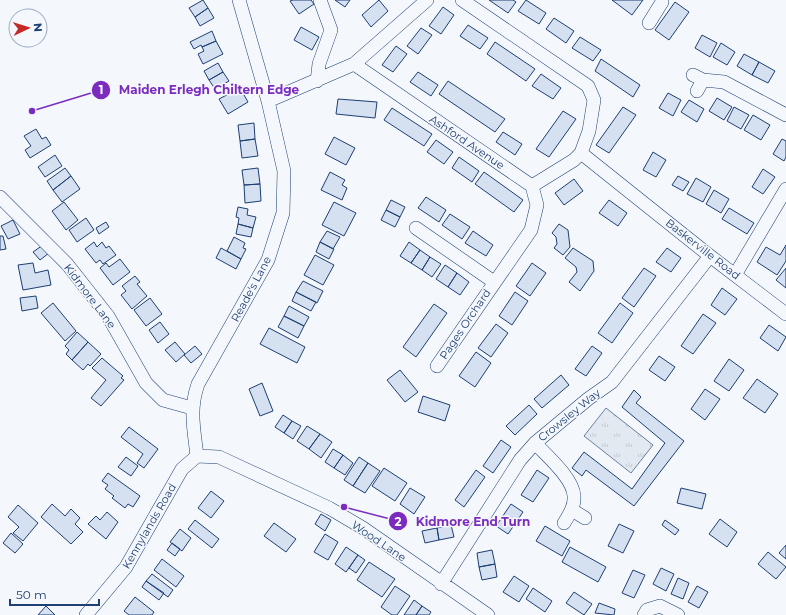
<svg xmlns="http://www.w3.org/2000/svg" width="786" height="615" font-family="Montserrat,sans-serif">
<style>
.grass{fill:url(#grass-tufts);stroke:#687fa3}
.building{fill:#d5e0f0;stroke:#1d3f73}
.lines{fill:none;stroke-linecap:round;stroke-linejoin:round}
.minor-casing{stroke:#1d3f73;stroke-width:14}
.minor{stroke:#f4f7fb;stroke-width:13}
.labels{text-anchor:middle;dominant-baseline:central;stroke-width:3;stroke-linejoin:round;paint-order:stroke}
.street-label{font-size:11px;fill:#1d3f73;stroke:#f4f7fb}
.leader{fill:none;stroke:#7b2cbf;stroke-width:1.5}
.callout-dot{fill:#7b2cbf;stroke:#f4f7fb;stroke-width:1.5}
.mark-label{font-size:12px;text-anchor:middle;font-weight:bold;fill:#fff}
.callout-label{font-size:12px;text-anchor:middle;font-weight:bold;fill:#7b2cbf;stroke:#f4f7fb;stroke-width:3;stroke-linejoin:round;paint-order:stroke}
</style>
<defs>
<pattern id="grass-tufts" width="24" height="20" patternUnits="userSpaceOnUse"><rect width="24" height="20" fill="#e3e9f0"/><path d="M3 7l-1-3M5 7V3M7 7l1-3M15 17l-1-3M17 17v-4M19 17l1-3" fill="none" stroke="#c2c9d1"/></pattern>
</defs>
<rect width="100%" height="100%" fill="#f4f7fb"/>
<path class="grass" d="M606 408 653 445 631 473 584 436Z"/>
<path class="building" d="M203 0 208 8 195 17 189 8Z
M293 0H311L314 4 299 14 290 1Z
M335 0H350L345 7Z
M379 0 388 11 371 27 362 15Z
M489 0H513L516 2 508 13Z
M526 0 546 13 539 24 518 11Z
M612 0H643L632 15Z
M675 2 689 12 669 40 655 30Z
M443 7 454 15 441 34 429 26Z
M208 8 214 18 200 26 195 17Z
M554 18 574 31 566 43 546 29Z
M468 25 488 38 480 49 460 36Z
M301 27 319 37 312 50 294 40Z
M421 28 432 35 418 54 407 46Z
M212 31 216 41 202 47 201 45 194 49 190 42Z
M702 35 717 43 710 57 695 48Z
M580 37 601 50 593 61 572 48Z
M216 41 223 54 203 64 198 54 204 51 202 47Z
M495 42 535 69 526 81 487 54Z
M721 43 735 52 727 65 713 57Z
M396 46 407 54 393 72 382 65Z
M744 54 759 62 752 75 737 66Z
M601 59 640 85 633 97 595 71Z
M759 62 775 71 768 83 752 75Z
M218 63 223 72 209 80 204 71Z
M223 72 229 81 215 89 209 80Z
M418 72 438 85 431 96 410 82Z
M541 74 561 88 553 99 532 86Z
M448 81 505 119 495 132 439 94Z
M240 88 248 102 228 114 219 99Z
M668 93 681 100 673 116 659 108Z
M717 98 732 107 724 120 709 111Z
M338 99 377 102 375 118 336 114Z
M689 100 704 109 697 122 681 112Z
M623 107 636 115 609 153 596 145Z
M734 107 749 115 741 129 727 121Z
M392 108 432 134 424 146 384 120Z
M563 111 576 119 549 157 536 149Z
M753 115 770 125 761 140 744 130Z
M254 123 255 139 240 141 238 125Z
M36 129 42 139 46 137 51 145 30 158 25 150 31 146 24 136Z
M503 132 522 144 515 155 496 142Z
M334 137 355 148 346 165 325 154Z
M255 139 258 156 242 158 240 141Z
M782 139 786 141V157L784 161 773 154Z
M436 140 453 152 444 164 427 152Z
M653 152 666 160 656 177 643 170Z
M55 155 62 166 45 177 38 167Z
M459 157 479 171 472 182 452 168Z
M65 168 71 176 53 190 47 181Z
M258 168 260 184 244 185 242 170Z
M763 169 775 177 763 194 752 187Z
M330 172 345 180 342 185 347 188 342 200 321 190Z
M484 172 523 200 514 212 475 184Z
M71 176 80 189 62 202 53 190Z
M678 176 689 182 683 191 672 185Z
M696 178 711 187 703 202 687 194Z
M574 179 583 191 564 205 555 193Z
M260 184 261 201 245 203 244 185Z
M714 190 729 199 721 213 706 204Z
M426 197 446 210 439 222 418 208Z
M391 200 405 207 400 217 386 210Z
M609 200 627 213 618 226 599 213Z
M64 202 78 220 66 230 52 211Z
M334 202 356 213 344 236 322 225Z
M238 207 248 209 247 215 256 217 253 228 238 224 239 218 236 217Z
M729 208 754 223 747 234 722 219Z
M386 210 400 217 395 227 381 220Z
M450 214 470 227 462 239 442 225Z
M86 218 94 230 77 242 69 230Z
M13 220 20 234 8 239 1 226Z
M106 222 109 227 99 234 96 228Z
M238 224 253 228 251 237 236 234Z
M559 224 568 230 570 247 563 255 554 248 557 244 556 237 552 233Z
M327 231 340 237 333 249 320 242Z
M473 231 493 245 486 256 465 243Z
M0 236H3L6 249 0 250Z
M234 237 245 243 243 248 246 249 241 259 227 251Z
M94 242 97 247 102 242 106 248 109 246 116 255 103 264 100 260 96 263 85 249Z
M320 242 334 249 329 259 316 252Z
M409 242 420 250 411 263 400 256Z
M43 245 49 253 40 260 33 252Z
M786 245V261L777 275 757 262 766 247 780 255Z
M221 248 241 259 236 269 216 258Z
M573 248 593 261 594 271 580 291 569 282 577 272 576 267 565 258Z
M667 248 681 258 671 272 656 262Z
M420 250 430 257 422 270 411 263Z
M315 255 334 265 323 285 304 275Z
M430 257 441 264 432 277 422 270Z
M120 259 130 272 113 285 100 268 106 263 109 267Z
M33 263 35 273 48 270 51 285 23 290 18 265Z
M532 263 546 273 530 296 516 286Z
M445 265 457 273 448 287 436 279Z
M644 268 656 276 634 307 622 298Z
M786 268V288L776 280Z
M457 273 469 282 460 295 448 287Z
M135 276 140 282 137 284 147 296 132 309 121 295 126 291 122 286Z
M303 281 323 291 317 303 296 292Z
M722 288 737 299 725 315 711 305Z
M296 292 316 302 311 311 292 301Z
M515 292 528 301 512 325 499 316Z
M36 296 38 308 22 311 20 298Z
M150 298 162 314 146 326 134 310Z
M53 303 76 331 65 341 41 313Z
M620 303 633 313 612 343 598 333Z
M434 304 447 313 416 357 403 347Z
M289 306 309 317 304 326 284 316Z
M703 314 716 323 693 354 681 346Z
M284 316 304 326 298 338 278 327Z
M160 322 169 334 158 343 149 330Z
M496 324 508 333 491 357 478 348Z
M769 325 786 337 778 351 760 338Z
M269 328 305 347 297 363 260 344Z
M77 332 88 342 72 360 66 354 69 350 65 346Z
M88 342 101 354 90 366 88 364 83 370 72 360Z
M175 342 185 354 176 362 165 350Z
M195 346 202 354 191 363 184 355Z
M592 346 602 353 586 376 575 369Z
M476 352 491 363 475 387 459 376Z
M659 356 675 367 665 381 649 370Z
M102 358 123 376 121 378 124 380 101 406 91 398 106 380 92 368Z
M729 359 744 370 729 391 714 381Z
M400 370 418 392 405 402 387 380Z
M561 375 569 385 542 408 534 399Z
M757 379 778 394 765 413 743 398Z
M262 383 273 411 260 416 249 389Z
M705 389 720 399 705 420 691 409Z
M634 390 641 397 636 403 684 441 634 506 586 470 582 476 572 468 584 452 632 489 665 443 622 407Z
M423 396 450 405 445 421 418 412Z
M529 405 537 414 515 435 506 426Z
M283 415 292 421 284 433 275 427Z
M292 421 301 426 293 439 284 433Z
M307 426 320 434 309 449 297 441Z
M129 427 158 449 144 468 137 463 143 454 121 437Z
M320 434 332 442 321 458 309 449Z
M501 440 511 447 493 473 483 466Z
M333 449 343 455 334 468 325 462Z
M343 455 353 463 345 475 334 468Z
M126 457 138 466 131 476 118 467Z
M359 457 368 463 353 486 344 480Z
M368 463 380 471 365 493 353 486Z
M384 468 407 483 395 501 372 486Z
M476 470 485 477 464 507 455 500Z
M537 470 549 478 533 502 521 495Z
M108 473 140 496 133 507 128 504 125 508 112 498 114 496 105 489 108 485 102 481Z
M410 488 425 497 414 514 400 504Z
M681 488 706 494 702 509 677 503Z
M211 491 224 501 211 518 198 508Z
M52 504 65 516 71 509 80 518 75 524 83 532 71 544 41 517Z
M511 504 523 512 508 534 496 526Z
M18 505 38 523 23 541 13 533 19 527 8 517Z
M107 512 118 522 106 539 88 524 96 516 100 520Z
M321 514 331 520 325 531 315 524Z
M720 519 737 532 727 547 709 534Z
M195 520 219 539 212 548 188 529Z
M665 520 679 530 675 535 662 525Z
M274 523 296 539 286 552 264 536Z
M619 524 634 531 623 553 608 546Z
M451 525 454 537 439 540 437 528Z
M545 526 570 541 562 556 536 541Z
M437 528 439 540 425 543 422 531Z
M180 529 191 538 182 551 170 542Z
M11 533 23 544 15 553 3 543Z
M325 534 338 542 328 560 314 552Z
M172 543 180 549 175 556 167 550Z
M786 545V559L779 553Z
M346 547 358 555 346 572 335 564Z
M570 547 606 567 598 582 562 562Z
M492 550 495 564 479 567 477 553Z
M768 552 786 567 776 579 758 564Z
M358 555 365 560 356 573 349 568Z
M162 559 184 576 176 587 154 570Z
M369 562 395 579 382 597 357 580Z
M495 564 497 577 482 580 479 567Z
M661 568 674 574 666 591 653 584Z
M633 570 645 575 634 598 622 593Z
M152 574 173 590 168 597 146 581Z
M514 576 529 586 519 602 503 592Z
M678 578 689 583 683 599 671 594Z
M146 581 164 593 159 600 142 587Z
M395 586 410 596 397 615H392L381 607Z
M697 586 708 592 699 608 688 602Z
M533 588 552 601 545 612 526 599Z
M574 592 592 604 584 615 566 603Z
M135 597 154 612 152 615H129L124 611Z
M414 600 422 606 416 615H404Z
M599 603 615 609 614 615 595 613Z
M46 606 55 615H38Z
M422 606 431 612 429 615H416Z"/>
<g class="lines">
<defs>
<path id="minor" d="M462 0 588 86 594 100 589 131 581 153 574 160 532 186
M649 23 662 2
M354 64 532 186
M693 75 703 80 724 82 786 115
M317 81 319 64 331 30 320 0
M697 91 703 80
M268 101 354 64 427 0
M581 153 710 256 786 314
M0 197 67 264 108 316 146 383 163 400 192 408
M416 228 494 282
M735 275 786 189
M437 366 531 230 537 205 532 186
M535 443C547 456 573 478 574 496 575 506 569 515 564 523
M197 456C194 429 189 410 198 384L268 260 283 213 284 171 268 101 239 0
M197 456 219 457 329 508 363 528 488 615
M572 510 585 518
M441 584 520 460 535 443 588 399 612 382 710 256
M86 615 126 567 182 469 197 456
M644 615 647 610 660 606 678 615"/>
</defs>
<use href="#minor" class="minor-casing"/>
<use href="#minor" class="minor"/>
</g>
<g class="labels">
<g class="street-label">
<text transform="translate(467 142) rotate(34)">Ashford Avenue</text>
<text transform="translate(703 249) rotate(38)">Baskerville Road</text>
<text transform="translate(251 289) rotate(-62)">Reade's Lane</text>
<text transform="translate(90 296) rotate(53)">Kidmore Lane</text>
<text transform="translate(465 324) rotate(-56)">Pages Orchard</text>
<text transform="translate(569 415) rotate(-39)">Crowsley Way</text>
<text transform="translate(149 526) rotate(-60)">Kennylands Road</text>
<text transform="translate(379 541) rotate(34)">Wood Lane</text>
</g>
</g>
<path class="leader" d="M32 111L101 90M344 507L398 521"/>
<g class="callout-dot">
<circle cx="32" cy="111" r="4"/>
<circle cx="344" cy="507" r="4"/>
<circle cx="101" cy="90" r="10"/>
<circle cx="398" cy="521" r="10"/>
</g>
<g class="mark-label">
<text x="101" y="94">1</text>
<text x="398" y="526">2</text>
</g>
<g class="callout-label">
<text x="209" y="94">Maiden Erlegh Chiltern Edge</text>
<text x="473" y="526">Kidmore End Turn</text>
</g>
<g transform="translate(28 28) rotate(86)"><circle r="19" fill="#f4f7fb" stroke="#9eadc5"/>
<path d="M0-3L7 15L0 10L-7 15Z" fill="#c62828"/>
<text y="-6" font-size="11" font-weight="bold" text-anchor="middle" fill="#1d3f73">N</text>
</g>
<path d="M10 599v6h89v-6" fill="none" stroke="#1d3f73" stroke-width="2"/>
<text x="16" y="599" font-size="12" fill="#1d3f73" stroke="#f4f7fb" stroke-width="3" paint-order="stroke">50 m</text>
</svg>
